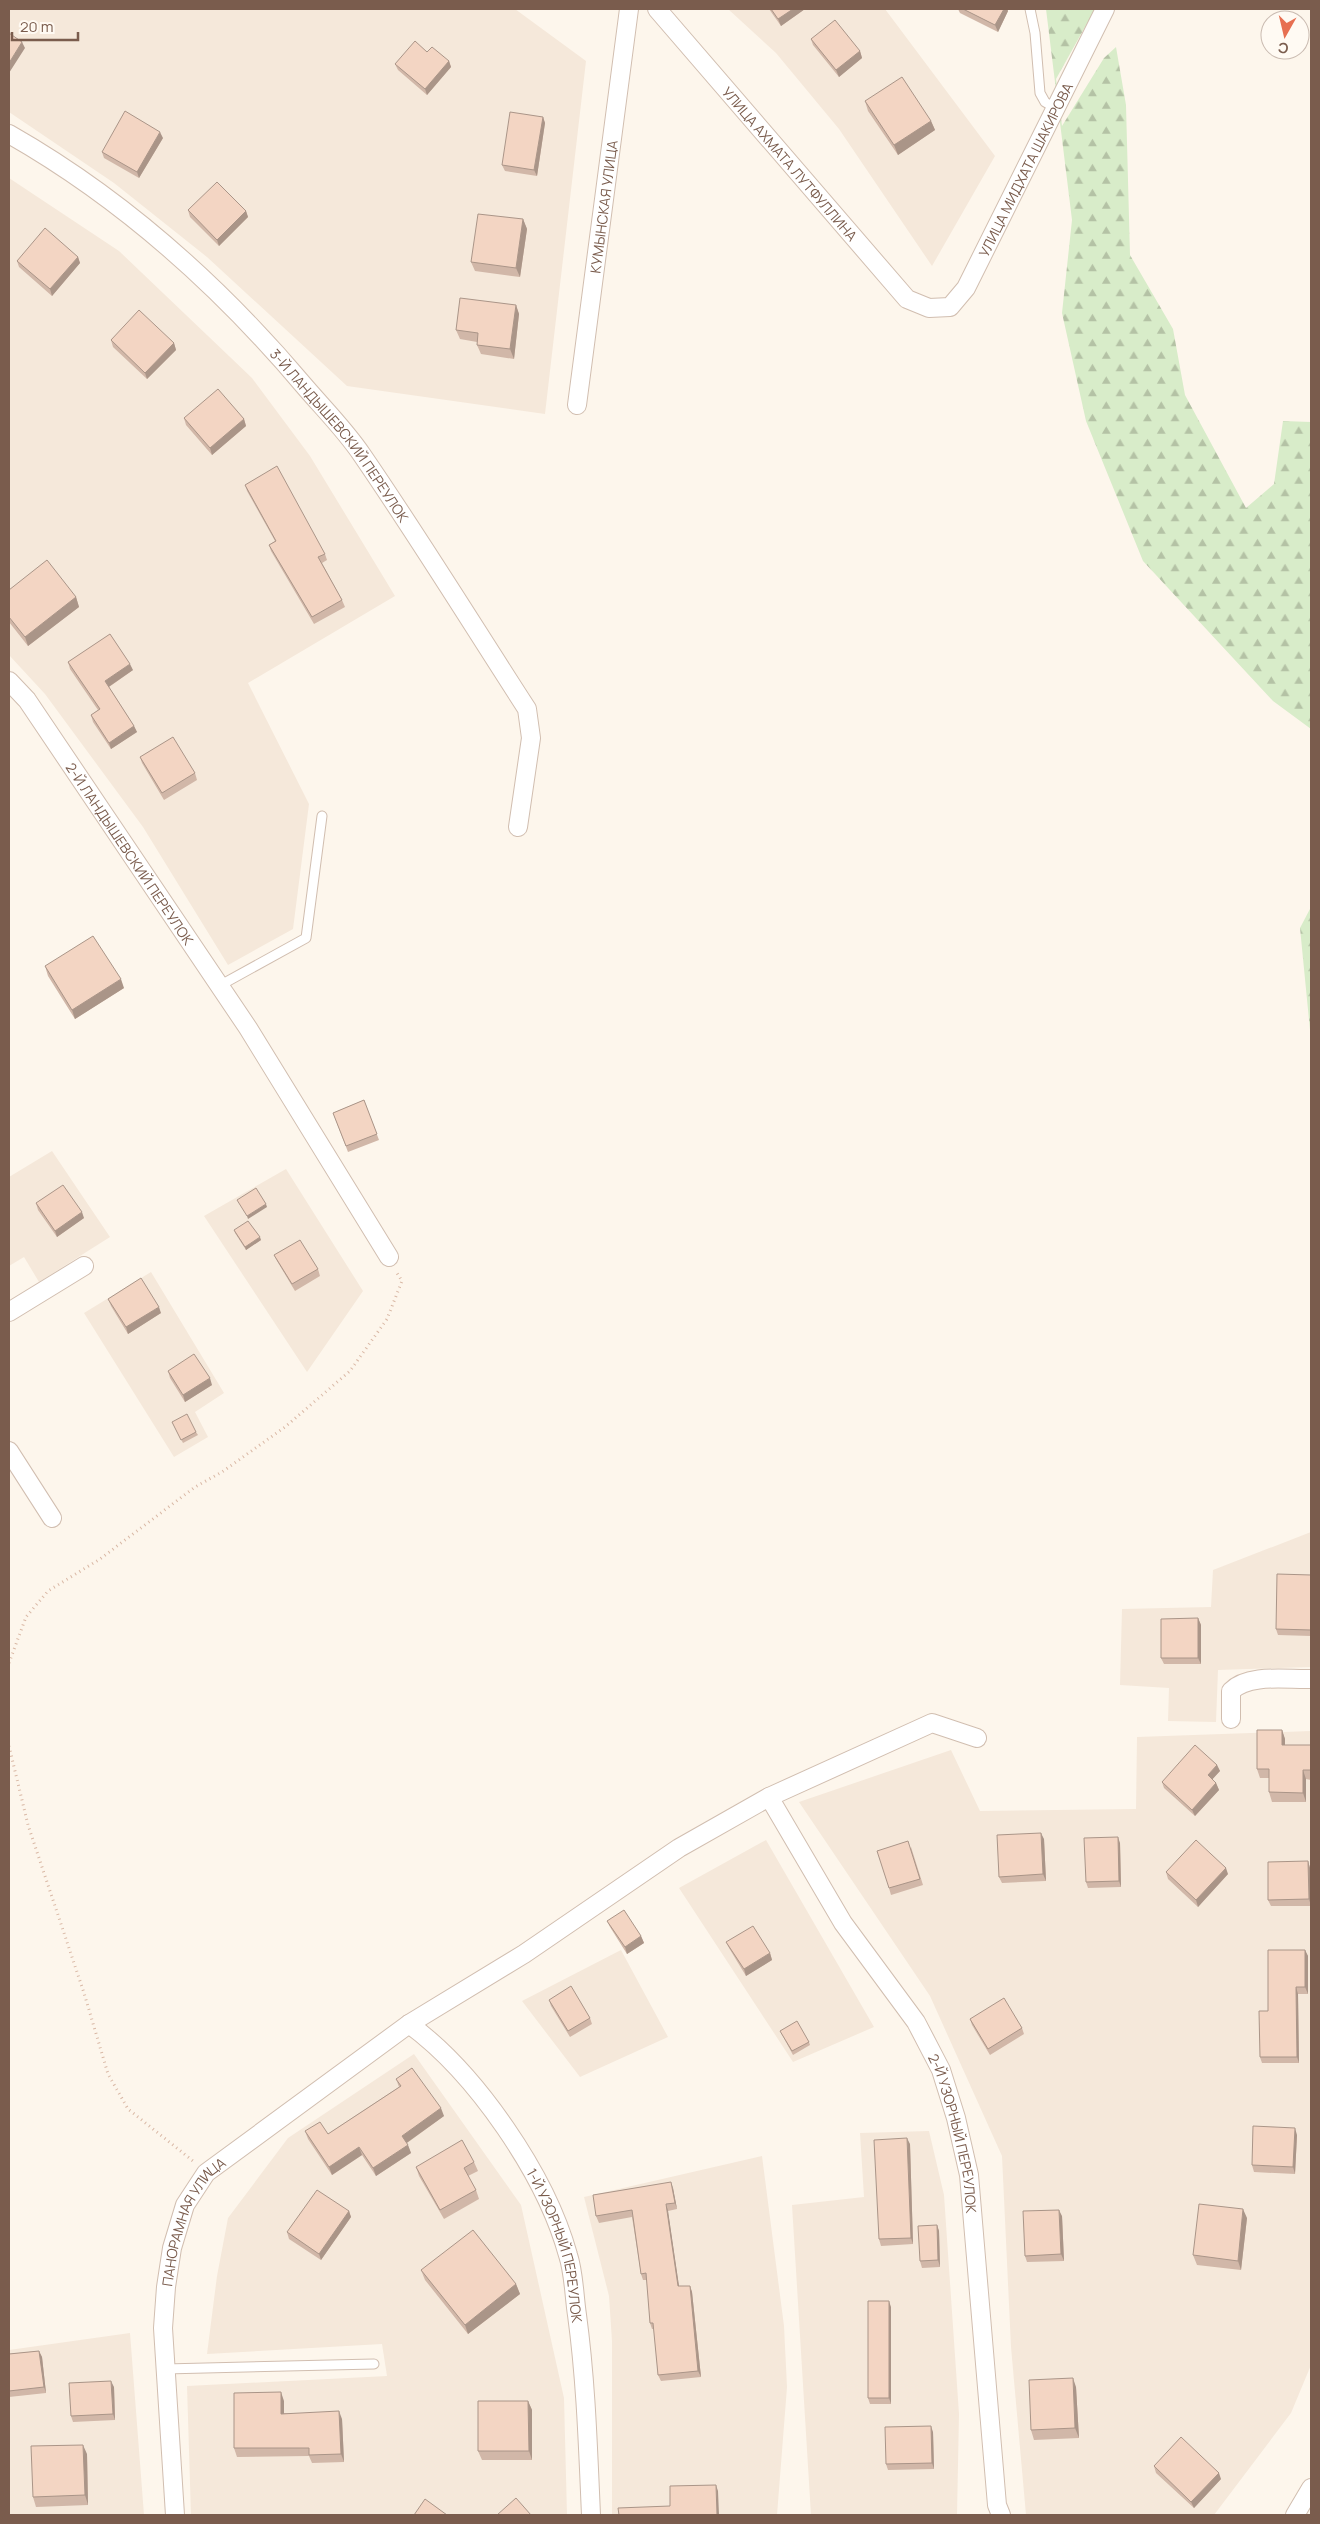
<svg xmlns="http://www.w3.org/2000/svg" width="1320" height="2524" font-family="Manrope,sans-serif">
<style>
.residential{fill:#f5e8da}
.forest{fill:url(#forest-firs)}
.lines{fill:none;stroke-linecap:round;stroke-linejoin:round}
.service-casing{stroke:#d1beb0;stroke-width:11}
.minor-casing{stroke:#d1beb0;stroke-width:20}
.path{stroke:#d9b8a5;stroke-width:3;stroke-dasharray:1 4;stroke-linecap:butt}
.service{stroke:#fff;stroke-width:9}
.minor{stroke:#fff;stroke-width:18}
.wall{fill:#d1b7a8}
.shaded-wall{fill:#aa9588}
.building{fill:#f3d5c3;stroke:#aa9588}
.labels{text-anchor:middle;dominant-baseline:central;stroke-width:4;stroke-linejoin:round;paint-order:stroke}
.street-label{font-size:14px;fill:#7a5c4d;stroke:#fffaf3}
</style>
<defs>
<pattern id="forest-firs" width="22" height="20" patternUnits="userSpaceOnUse" patternTransform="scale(1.25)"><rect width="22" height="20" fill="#d8ecc9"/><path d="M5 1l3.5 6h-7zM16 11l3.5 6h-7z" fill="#b4c2a5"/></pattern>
</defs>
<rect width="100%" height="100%" fill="#fdf6ec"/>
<path class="residential" d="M9 9H515L586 61 545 414 347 386 207 257 114 183 9 112Z
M728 9H885L995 156 932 266 839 129 776 53Z
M9 178 119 251 252 378 310 456 395 596 248 683 309 804 293 929 228 965 143 827 45 694 9 655Z
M52 1151 110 1237 39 1282 24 1257 9 1266V1177Z
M286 1169 363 1291 307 1372 204 1216Z
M151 1272 224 1393 195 1412 208 1437 174 1457 84 1313Z
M1311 1532V1667L1218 1670 1216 1722 1168 1721 1169 1688 1120 1685 1122 1609 1211 1607 1213 1570Z
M1311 1731V2365L1291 2413 1214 2515H1026L1011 2347 1002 2156 930 1996 799 1802 951 1750 980 1811 1136 1809 1137 1737Z
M766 1840 874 2027 793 2062 679 1888Z
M621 1950 668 2037 580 2077 522 2001Z
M414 2054 521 2205 564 2398 567 2515H191L187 2386 387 2376 382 2344 207 2354 217 2276 228 2218 288 2138Z
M929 2131 944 2195 959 2414 957 2515H811L792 2205 864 2197 860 2133Z
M762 2156 784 2326 787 2387 777 2515H612V2341L609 2296 584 2197Z
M130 2333 144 2515H9V2350Z"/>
<path class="forest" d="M1046 9H1095L1056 79 1062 126 1104 58 1116 47 1126 105 1130 255 1173 329 1185 395 1246 508 1274 484 1283 421 1311 422V729L1273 701 1143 561 1086 421 1062 313 1072 220Z
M1311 907V1040L1300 928Z"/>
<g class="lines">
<defs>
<path id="service" d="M1030 9 1035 33 1040 93 1045 102 1055 108
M219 986 306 938 322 816
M165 2369 374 2364"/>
<g id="minor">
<path id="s1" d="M657 9 907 299 929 308 950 307 966 288 1105 9"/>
<path id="s2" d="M9 134C125 200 221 287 306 388 325 410 346 431 362 455 419 538 472 624 527 709L531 738 518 827"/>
<path id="s3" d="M577 405 629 9"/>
<path id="s4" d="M9 681 27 700 248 1028 389 1257"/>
<path d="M9 1312 84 1266"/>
<path d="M9 1451 52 1518"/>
<path d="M1231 1719V1691C1249 1673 1288 1680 1311 1679"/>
<path id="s5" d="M769 1797 843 1923 916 2022 941 2070 956 2118 969 2175 997 2505 1001 2515"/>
<path id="s6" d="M409 2024C476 2073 546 2175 568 2255 574 2273 574 2295 577 2315 586 2381 588 2448 591 2515"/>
<path id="s7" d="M175 2515 163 2328 166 2287 172 2248 185 2205 206 2173 409 2024 524 1954 679 1848 769 1797 932 1723 977 1738"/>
<path d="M1295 2515 1311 2488"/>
</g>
</defs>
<use href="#service" class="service-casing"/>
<use href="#minor" class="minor-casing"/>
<path class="path" d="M9 1663 26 1617 48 1591 100 1559 195 1487 222 1472 285 1427 350 1371 387 1319 402 1281 397 1273
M9 1746 28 1825 84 1993 108 2074 128 2109 193 2161"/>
<use href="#service" class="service"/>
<use href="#minor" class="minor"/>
</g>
<path class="wall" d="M769 9H805L781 26Z
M958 9H1007L1008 11 998 32 960 13Z
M811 39 860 51 862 58 839 77 813 45Z
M427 52 449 61 451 67 427 95 398 70 395 64Z
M865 101 931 121 935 130 898 155 868 111Z
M543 117 545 123 537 176 505 171 502 165Z
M163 138 139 178 104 158 102 152Z
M188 210 246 211 248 217 219 246 190 217Z
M523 219 527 229 520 277 475 271 471 262Z
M78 257 80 263 52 296 19 267 17 261Z
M516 305 519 314 514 359 481 354 477 345V342L460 339 456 330Z
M111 340 174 343 176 350 147 379 113 347Z
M184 418 244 419 246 426 212 455 186 425Z
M245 485 325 554 327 560 322 563 342 600 345 607 314 624 271 551 269 545 275 541 247 491Z
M9 590 76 597 79 607 28 646 9 622Z
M68 662 133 670 109 687 134 726 137 732 111 749 93 722 91 715 98 710 70 669Z
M140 757 195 773 197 780 164 800 142 763Z
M45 966 124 988 75 1019 48 976Z
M364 1100 379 1140 348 1152 333 1113Z
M36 1203 84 1218 57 1237 38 1210Z
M234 1230 261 1240 246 1250 235 1233Z
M274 1255 318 1269 320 1276 295 1291 277 1261Z
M108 1299 161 1313 128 1334 111 1306Z
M168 1371 212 1385 185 1402 170 1378Z
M172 1422 196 1432 198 1435 183 1443Z
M1311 1575V1636L1278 1635 1276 1629Z
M1198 1618 1201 1625V1664H1164L1161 1658Z
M1282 1730 1285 1739V1745H1311V1780L1306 1779V1802H1272L1269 1792V1778H1260L1257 1769Z
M1217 1765 1220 1771 1212 1779 1216 1783 1219 1790 1195 1816 1164 1788 1162 1782Z
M1044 1839 1046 1881 1002 1883 999 1877Z
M1120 1843 1121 1887 1088 1888 1086 1882Z
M911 1847 923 1885 891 1895 889 1888Z
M1308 1861 1310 1868 1311 1906H1271L1268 1900Z
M1166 1872 1228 1874 1198 1907 1168 1879Z
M607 1921 641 1936 644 1943 627 1954 610 1927Z
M726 1942 770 1953 772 1960 746 1976 729 1948Z
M1305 1950 1308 1956V1994H1298L1299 2063H1262L1260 2057 1268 2011Z
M549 2000 590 2018 592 2024 570 2037 551 2006Z
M970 2019 1022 2028 1024 2034 990 2055 972 2025Z
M780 2031 809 2042 810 2045 793 2055Z
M396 2079 444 2116 407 2143 411 2153 376 2176 362 2155 332 2175 308 2139 305 2131 328 2134 399 2087Z
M1297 2135 1295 2174 1254 2172 1252 2165Z
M910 2144 913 2244 881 2246 879 2239Z
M474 2162 478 2171 468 2176 476 2190 479 2199 444 2219 419 2176 416 2167Z
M673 2188 677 2209 668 2211 679 2286H690L692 2292 701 2377 661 2381 658 2375 654 2329H652L650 2323 647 2280H643L641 2274 632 2217 599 2223 596 2216Z
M349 2211 351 2217 321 2260 289 2239 287 2232Z
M1062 2216 1064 2261 1027 2262 1025 2256Z
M1247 2218 1241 2270 1197 2265 1193 2255Z
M937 2225 939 2231 940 2267 922 2268 920 2261Z
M421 2270 516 2284 520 2294 468 2334 425 2280Z
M891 2307V2404H870L868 2398Z
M39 2351 42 2357 46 2393 9 2397V2354Z
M114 2387 115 2420 73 2422 71 2416Z
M1076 2387 1079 2438 1034 2440 1031 2430Z
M284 2401V2413L342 2419 344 2462 312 2463 309 2456 237 2457 234 2448Z
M528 2401 532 2410V2460H482L478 2451Z
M933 2432 934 2469 888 2470 886 2464Z
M87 2454 88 2505 36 2507 33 2497Z
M1154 2466 1221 2479 1194 2508 1156 2473Z"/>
<path class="shaded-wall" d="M793 9H805L781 26 778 19Z
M1004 9H1007L1008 11 998 32 995 25Z
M22 42 25 48 9 73V63Z
M860 51 862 58 839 77 836 70Z
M449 61 451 67 427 95 425 89Z
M543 117 545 123 537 176 534 170Z
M931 121 935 130 898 155 894 145Z
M160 132 163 138 139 178 137 172Z
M246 211 248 217 219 246 217 240Z
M523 219 527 229 520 277 516 268Z
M78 257 80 263 52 296 50 289Z
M516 305 519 314 514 359 510 349Z
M174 343 176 350 147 379 145 373Z
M244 419 246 426 212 455 210 448Z
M76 597 79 607 28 646 25 637Z
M130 664 133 670 107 688 105 681Z
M134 726 137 732 111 749 109 743Z
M121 979 124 988 75 1019 72 1010Z
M266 1204 267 1207 248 1219 247 1216Z
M82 1212 84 1218 57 1237 55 1231Z
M260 1237 261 1240 246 1250 245 1247Z
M159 1307 161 1313 128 1334 126 1327Z
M210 1378 212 1385 185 1402 183 1395Z
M1198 1618 1201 1625V1664L1198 1658Z
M1282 1730 1285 1739V1754L1282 1745Z
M1217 1765 1220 1771 1210 1782 1208 1775Z
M1303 1770 1306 1779V1802L1303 1793Z
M1216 1783 1219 1790 1195 1816 1192 1810Z
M1041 1833 1044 1839 1046 1881 1043 1874Z
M1118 1837 1120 1843 1121 1887 1119 1881Z
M1308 1861 1310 1868 1311 1906 1309 1899Z
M1226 1868 1228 1874 1198 1907 1196 1900Z
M641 1936 644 1943 627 1954 625 1947Z
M1305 1950 1308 1956V1994L1305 1987Z
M770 1953 772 1960 746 1976 744 1969Z
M1296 1987 1298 1994 1299 2063 1297 2057Z
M441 2108 444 2116 405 2144 402 2136Z
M1295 2128 1297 2135 1295 2174 1293 2167Z
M907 2138 910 2144 913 2244 911 2238Z
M408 2145 411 2153 376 2176 373 2168Z
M359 2147 362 2155 332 2175 329 2167Z
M671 2182 673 2188 677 2209 675 2203Z
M666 2204 668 2211 680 2293 678 2286Z
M1243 2209 1247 2218 1241 2270 1238 2261Z
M1059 2210 1062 2216 1064 2261 1061 2254Z
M349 2211 351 2217 321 2260 319 2254Z
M937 2225 939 2231 940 2267 938 2260Z
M516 2284 520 2294 468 2334 465 2325Z
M690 2286 692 2292 701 2377 698 2371Z
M889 2301 891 2307V2404L889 2398Z
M39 2351 42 2357 46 2393 44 2387Z
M1073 2378 1076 2387 1079 2438 1075 2428Z
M111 2381 114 2387 115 2420 113 2414Z
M281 2392 284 2401V2422L281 2414Z
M528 2401 532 2410V2460L529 2451Z
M339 2411 342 2419 344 2462 341 2454Z
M931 2426 933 2432 934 2469 932 2463Z
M83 2445 87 2454 88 2505 85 2495Z
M1219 2473 1221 2479 1194 2508 1191 2502Z
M716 2485 718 2491 719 2515H717Z"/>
<path class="building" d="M771 9H793L778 19Z
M963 9H1004L995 25Z
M835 20 860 51 836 70 811 39Z
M9 33 22 42 9 63Z
M415 41 427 52 432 47 449 61 425 89 395 64Z
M902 77 931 121 894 145 865 101Z
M125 111 160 132 137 172 102 152Z
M510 112 543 117 534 170 502 165Z
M217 182 246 211 217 240 188 210Z
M478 214 523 219 516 268 471 262Z
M45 228 78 257 50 289 17 261Z
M460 298 516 305 510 349 477 345 478 333 456 330Z
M139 310 174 343 145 373 111 340Z
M218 389 244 419 210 448 184 418Z
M277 466 325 554 318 557 342 600 312 617 269 545 276 541 245 485Z
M47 560 76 597 25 637 9 617V590Z
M110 634 130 664 105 681 134 726 109 743 91 715 100 709 68 662Z
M173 737 195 773 162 793 140 757Z
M93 936 121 979 72 1010 45 966Z
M364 1100 377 1134 346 1146 333 1113Z
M63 1185 82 1212 55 1231 36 1203Z
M256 1188 266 1204 247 1216 237 1200Z
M248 1221 260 1237 245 1247 234 1230Z
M300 1240 318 1269 292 1284 274 1255Z
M141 1278 159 1307 126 1327 108 1299Z
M194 1354 210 1378 183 1395 168 1371Z
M187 1414 196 1432 181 1440 172 1422Z
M1277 1574 1311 1575V1630L1276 1629Z
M1198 1618V1658H1161V1619Z
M1257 1730H1282V1745H1311V1770H1303V1793L1269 1792V1769H1257Z
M1195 1745 1217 1765 1208 1775 1216 1783 1192 1810 1162 1782Z
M1041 1833 1043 1874 999 1877 997 1835Z
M1118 1837 1119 1881 1086 1882 1084 1838Z
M1196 1840 1226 1868 1196 1900 1166 1872Z
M908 1841 920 1879 889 1888 877 1851Z
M1308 1861 1309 1899 1268 1900V1862Z
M624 1910 641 1936 625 1947 607 1921Z
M753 1926 770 1953 744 1969 726 1942Z
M1268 1950H1305V1987H1296L1297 2057H1260L1259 2011H1268Z
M571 1986 590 2018 568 2031 549 2000Z
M1004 1998 1022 2028 988 2049 970 2019Z
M797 2021 809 2042 792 2051 780 2031Z
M412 2068 441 2108 402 2136 408 2145 373 2168 359 2147 329 2167 305 2131 320 2122 328 2134 401 2086 396 2079Z
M1253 2126 1295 2128 1293 2167 1252 2165Z
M907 2138 911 2238 879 2239 874 2140Z
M462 2140 474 2162 464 2168 476 2190 440 2210 416 2167Z
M671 2182 675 2203 666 2204 678 2286H690L698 2371 658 2375 653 2323H650L646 2273 641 2274 632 2210 596 2216 593 2195Z
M317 2190 349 2211 319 2254 287 2232Z
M1199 2204 1243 2209 1238 2261 1193 2255Z
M1059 2210 1061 2254 1025 2256 1023 2211Z
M937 2225 938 2260 920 2261 918 2226Z
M473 2230 516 2284 465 2325 421 2270Z
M868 2301H889V2398H868Z
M39 2351 44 2387 9 2391V2354Z
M1073 2378 1075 2428 1031 2430 1029 2380Z
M111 2381 113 2414 71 2416 69 2383Z
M281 2392V2414L339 2411 341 2454 309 2455V2448H234V2393Z
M478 2401H528L529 2451H478Z
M931 2426 932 2463 886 2464 885 2427Z
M1181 2437 1219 2473 1191 2502 1154 2466Z
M83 2445 85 2495 33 2497 31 2446Z
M716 2485 717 2515H619L618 2508 670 2506V2486Z
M516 2498 531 2515H497Z
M425 2499 447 2515H414Z"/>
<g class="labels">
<g class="street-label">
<text stroke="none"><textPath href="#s1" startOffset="204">УЛИЦА АХМАТА ЛУТФУЛЛИНА</textPath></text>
<text stroke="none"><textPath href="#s1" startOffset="585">УЛИЦА МИДХАТА ШАКИРОВА</textPath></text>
<text stroke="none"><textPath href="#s3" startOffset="200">КУМЫНСКАЯ УЛИЦА</textPath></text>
<text stroke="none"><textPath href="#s2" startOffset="451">3-Й ЛАНДЫШЕВСКИЙ ПЕРЕУЛОК</textPath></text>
<text stroke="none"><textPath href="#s4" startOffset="211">2-Й ЛАНДЫШЕВСКИЙ ПЕРЕУЛОК</textPath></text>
<text stroke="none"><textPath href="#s5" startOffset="388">2-Й УЗОРНЫЙ ПЕРЕУЛОК</textPath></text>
<text stroke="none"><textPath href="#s7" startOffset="301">ПАНОРАМНАЯ УЛИЦА</textPath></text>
<text stroke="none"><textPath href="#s6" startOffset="272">1-Й УЗОРНЫЙ ПЕРЕУЛОК</textPath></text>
</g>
</g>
<rect width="1320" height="2524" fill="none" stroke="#7a5c4d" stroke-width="20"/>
<g transform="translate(1285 35) rotate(188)"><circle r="24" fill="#fffaf3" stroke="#cabbb1"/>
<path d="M0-4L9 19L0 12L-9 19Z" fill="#e76f51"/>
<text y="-8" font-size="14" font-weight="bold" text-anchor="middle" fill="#7a5c4d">С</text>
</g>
<path d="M12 32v8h66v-8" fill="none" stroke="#7a5c4d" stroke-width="2.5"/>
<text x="20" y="32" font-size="15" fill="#7a5c4d" stroke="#fffaf3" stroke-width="4" paint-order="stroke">20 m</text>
</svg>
